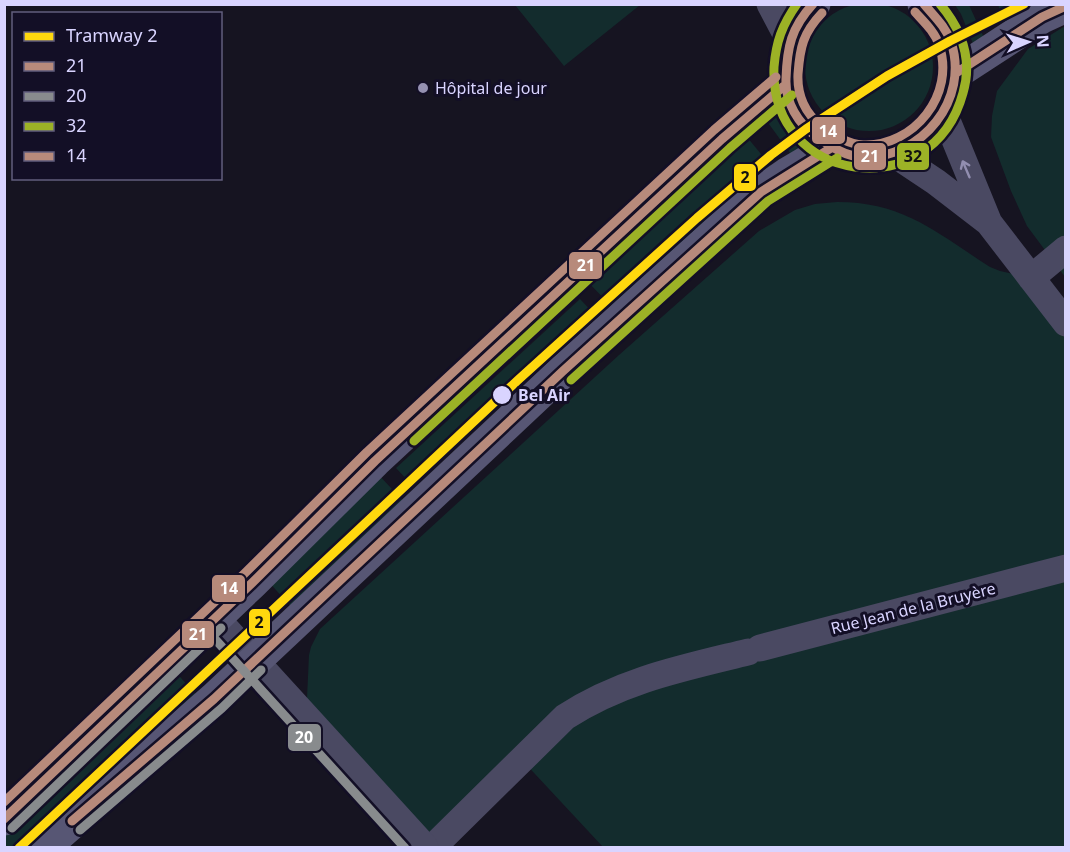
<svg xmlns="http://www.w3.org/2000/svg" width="1070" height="852" font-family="'Noto Sans',sans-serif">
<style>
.green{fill:#132c2d}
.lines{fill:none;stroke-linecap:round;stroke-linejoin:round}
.minor{stroke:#4a4962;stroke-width:27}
.tertiary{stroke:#4a4962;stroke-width:33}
.secondary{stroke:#575674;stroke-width:33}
.bus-1-casing{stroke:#130f26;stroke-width:14}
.bus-2-casing{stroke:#130f26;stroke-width:14}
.bus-3-casing{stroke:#130f26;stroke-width:14}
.bus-4-casing{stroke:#130f26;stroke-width:14}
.bus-1{stroke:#b78a7b;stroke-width:9}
.bus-2{stroke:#888b8d;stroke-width:9}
.bus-3{stroke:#9cb226;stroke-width:9}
.bus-4{stroke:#b78a7b;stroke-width:9}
.tram-1-casing{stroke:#130f26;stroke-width:14}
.tram-1{stroke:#ffd80e;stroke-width:9}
.oneway{stroke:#928eb0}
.poi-dot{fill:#9591b1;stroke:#130f26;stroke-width:2}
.stop-dot{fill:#d9d4ff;stroke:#130f26;stroke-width:2}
.labels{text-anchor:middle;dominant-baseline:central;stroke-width:6;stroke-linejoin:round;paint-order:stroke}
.poi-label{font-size:16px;fill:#d9d4ff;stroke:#130f26;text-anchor:start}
.stop-label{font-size:16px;font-weight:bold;fill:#d9d4ff;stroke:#130f26;text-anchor:start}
.street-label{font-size:16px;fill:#d9d4ff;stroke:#130f26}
.line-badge{stroke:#130f26;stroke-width:2}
.badge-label{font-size:16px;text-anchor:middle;font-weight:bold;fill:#fff}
.pale-badge-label{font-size:16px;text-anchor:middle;font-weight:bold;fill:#111}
</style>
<rect width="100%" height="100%" fill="#161421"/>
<path class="green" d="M805 67a64 64 0 1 1 128 0a64 64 0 1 1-128 0Z
M515 5H640L564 66Z
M955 5H969L985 40 974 46 961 14Z
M998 5H1052L1007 27Z
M1065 26V277L1027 226 1011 191 991 137 992 116 997 91 1028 49Z
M774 113 790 137 803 150 793 157 766 120Z
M747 137 775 171 617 312 584 278Z
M837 202C904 202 937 233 990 267L1000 271 1031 278 1065 323V847H603L522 760 432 847 306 720 309 655 311 647 320 629 619 355 759 231 795 210 815 204Z
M580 299 596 316 412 485 396 468Z
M376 472 407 505 293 609 267 580Z
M172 668 200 699 31 847 5 848V831Z"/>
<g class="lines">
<path class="minor" d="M770 4 789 40
M944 113 989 223 1066 323
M894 154 936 182 988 222
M1031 278 1066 249
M760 648 1066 568
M432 848 565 717C622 680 683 668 748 652"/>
<path class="tertiary" d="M213 619 422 848"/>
<path class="secondary" d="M814 4C807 10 791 33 789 42 786 52 787 64 786 74 783 95 795 121 812 134 827 145 842 154 861 157 867 157 873 156 879 155 932 150 965 96 952 45 948 29 935 17 924 4
M956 73 1042 17 1066 6
M4 819 252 583 375 461 722 139 784 86
M43 848 214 699 563 371 761 192 787 174 831 148"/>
<defs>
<path id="bus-1" d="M813 4C791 28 787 47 786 79 785 102 798 124 817 137 830 146 846 157 863 157 922 159 970 99 951 42 946 27 934 16 924 4
M956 73 1042 17 1066 6
M4 819 252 583 375 461 722 139 784 86
M72 821 214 699 563 371 761 192 831 148"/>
<path id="bus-2" d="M204 627 405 848
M12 828 221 628
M80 830 222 708 261 670"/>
<path id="bus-3" d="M797 4C782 25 776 42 774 67 769 185 932 207 963 93 973 59 962 30 940 4
M571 380 768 201 837 158
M414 441 730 148 792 95"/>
<path id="bus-4" d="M822 13C803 33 800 47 798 74 797 95 805 114 822 126 833 135 848 144 863 145 914 147 956 94 939 45 935 32 924 22 915 12
M4 802 244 574 367 452 714 130 776 77"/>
</defs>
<use href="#bus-1" class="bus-1-casing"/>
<use href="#bus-2" class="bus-2-casing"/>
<use href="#bus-3" class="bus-3-casing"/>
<use href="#bus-4" class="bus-4-casing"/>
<use href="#bus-1" class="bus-1"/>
<use href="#bus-2" class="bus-2"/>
<use href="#bus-3" class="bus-3"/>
<use href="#bus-4" class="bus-4"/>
<defs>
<path id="tram-1" d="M19 848 518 380 697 218 771 155 806 129 887 76 950 41 1024 4"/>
</defs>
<use href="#tram-1" class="tram-1-casing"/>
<use href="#tram-1" class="tram-1"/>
</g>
<defs><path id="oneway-shaft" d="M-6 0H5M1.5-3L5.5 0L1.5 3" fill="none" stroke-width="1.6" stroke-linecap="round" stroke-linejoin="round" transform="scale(1.5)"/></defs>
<use class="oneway" href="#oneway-shaft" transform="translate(966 169) rotate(-113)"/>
<circle class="poi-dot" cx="423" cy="88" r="6"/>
<circle class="stop-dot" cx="502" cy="395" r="10"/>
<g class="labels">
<g class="poi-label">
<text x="435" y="88">Hôpital de jour</text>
</g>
<g class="stop-label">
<text x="518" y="395">Bel Air</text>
</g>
<g class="street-label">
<text transform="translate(913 608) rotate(-14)">Rue Jean de la Bruyère</text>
</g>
</g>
<g class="line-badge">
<rect x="811" y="116" width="35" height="29" rx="6" fill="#b78a7b"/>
<rect x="896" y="142" width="34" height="29" rx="6" fill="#9cb226"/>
<rect x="853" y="142" width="34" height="29" rx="6" fill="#b78a7b"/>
<rect x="733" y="163" width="24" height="29" rx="6" fill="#ffd80e"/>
<rect x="568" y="251" width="35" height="29" rx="6" fill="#b78a7b"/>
<rect x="211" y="574" width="35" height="29" rx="6" fill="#b78a7b"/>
<rect x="248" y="608" width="23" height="29" rx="6" fill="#ffd80e"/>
<rect x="181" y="620" width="34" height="29" rx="6" fill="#b78a7b"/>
<rect x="287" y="723" width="35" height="29" rx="6" fill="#888b8d"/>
</g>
<g class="badge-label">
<text x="828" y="137">14</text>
<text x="870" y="162">21</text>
<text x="586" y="271">21</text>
<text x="229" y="594">14</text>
<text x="198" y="640">21</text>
<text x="304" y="743">20</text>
</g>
<g class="pale-badge-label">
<text x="913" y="162">32</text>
<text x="745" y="183">2</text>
<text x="259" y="628">2</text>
</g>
<rect width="1070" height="852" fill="none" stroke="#d9d4ff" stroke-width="12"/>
<rect x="12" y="12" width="210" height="168" fill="#130f26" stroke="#625e7d" stroke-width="1.5"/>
<rect x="24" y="32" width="30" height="9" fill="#ffd80e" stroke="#625e7d" stroke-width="1.5"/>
<text x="66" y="42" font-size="18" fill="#d9d4ff">Tramway 2</text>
<rect x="24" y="62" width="30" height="9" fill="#b78a7b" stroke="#625e7d" stroke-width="1.5"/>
<text x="66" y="72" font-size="18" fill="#d9d4ff">21</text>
<rect x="24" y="92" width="30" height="9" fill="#888b8d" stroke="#625e7d" stroke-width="1.5"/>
<text x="66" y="102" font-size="18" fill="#d9d4ff">20</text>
<rect x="24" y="122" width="30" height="9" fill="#9cb226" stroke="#625e7d" stroke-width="1.5"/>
<text x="66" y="132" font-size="18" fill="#d9d4ff">32</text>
<rect x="24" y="152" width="30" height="9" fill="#b78a7b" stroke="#625e7d" stroke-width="1.5"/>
<text x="66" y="162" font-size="18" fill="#d9d4ff">14</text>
<g transform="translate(1028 42) rotate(87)" stroke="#130f26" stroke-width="4.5" paint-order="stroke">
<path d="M0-4.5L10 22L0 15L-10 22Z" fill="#d9d4ff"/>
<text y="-9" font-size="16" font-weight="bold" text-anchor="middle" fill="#d9d4ff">N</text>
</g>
</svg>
